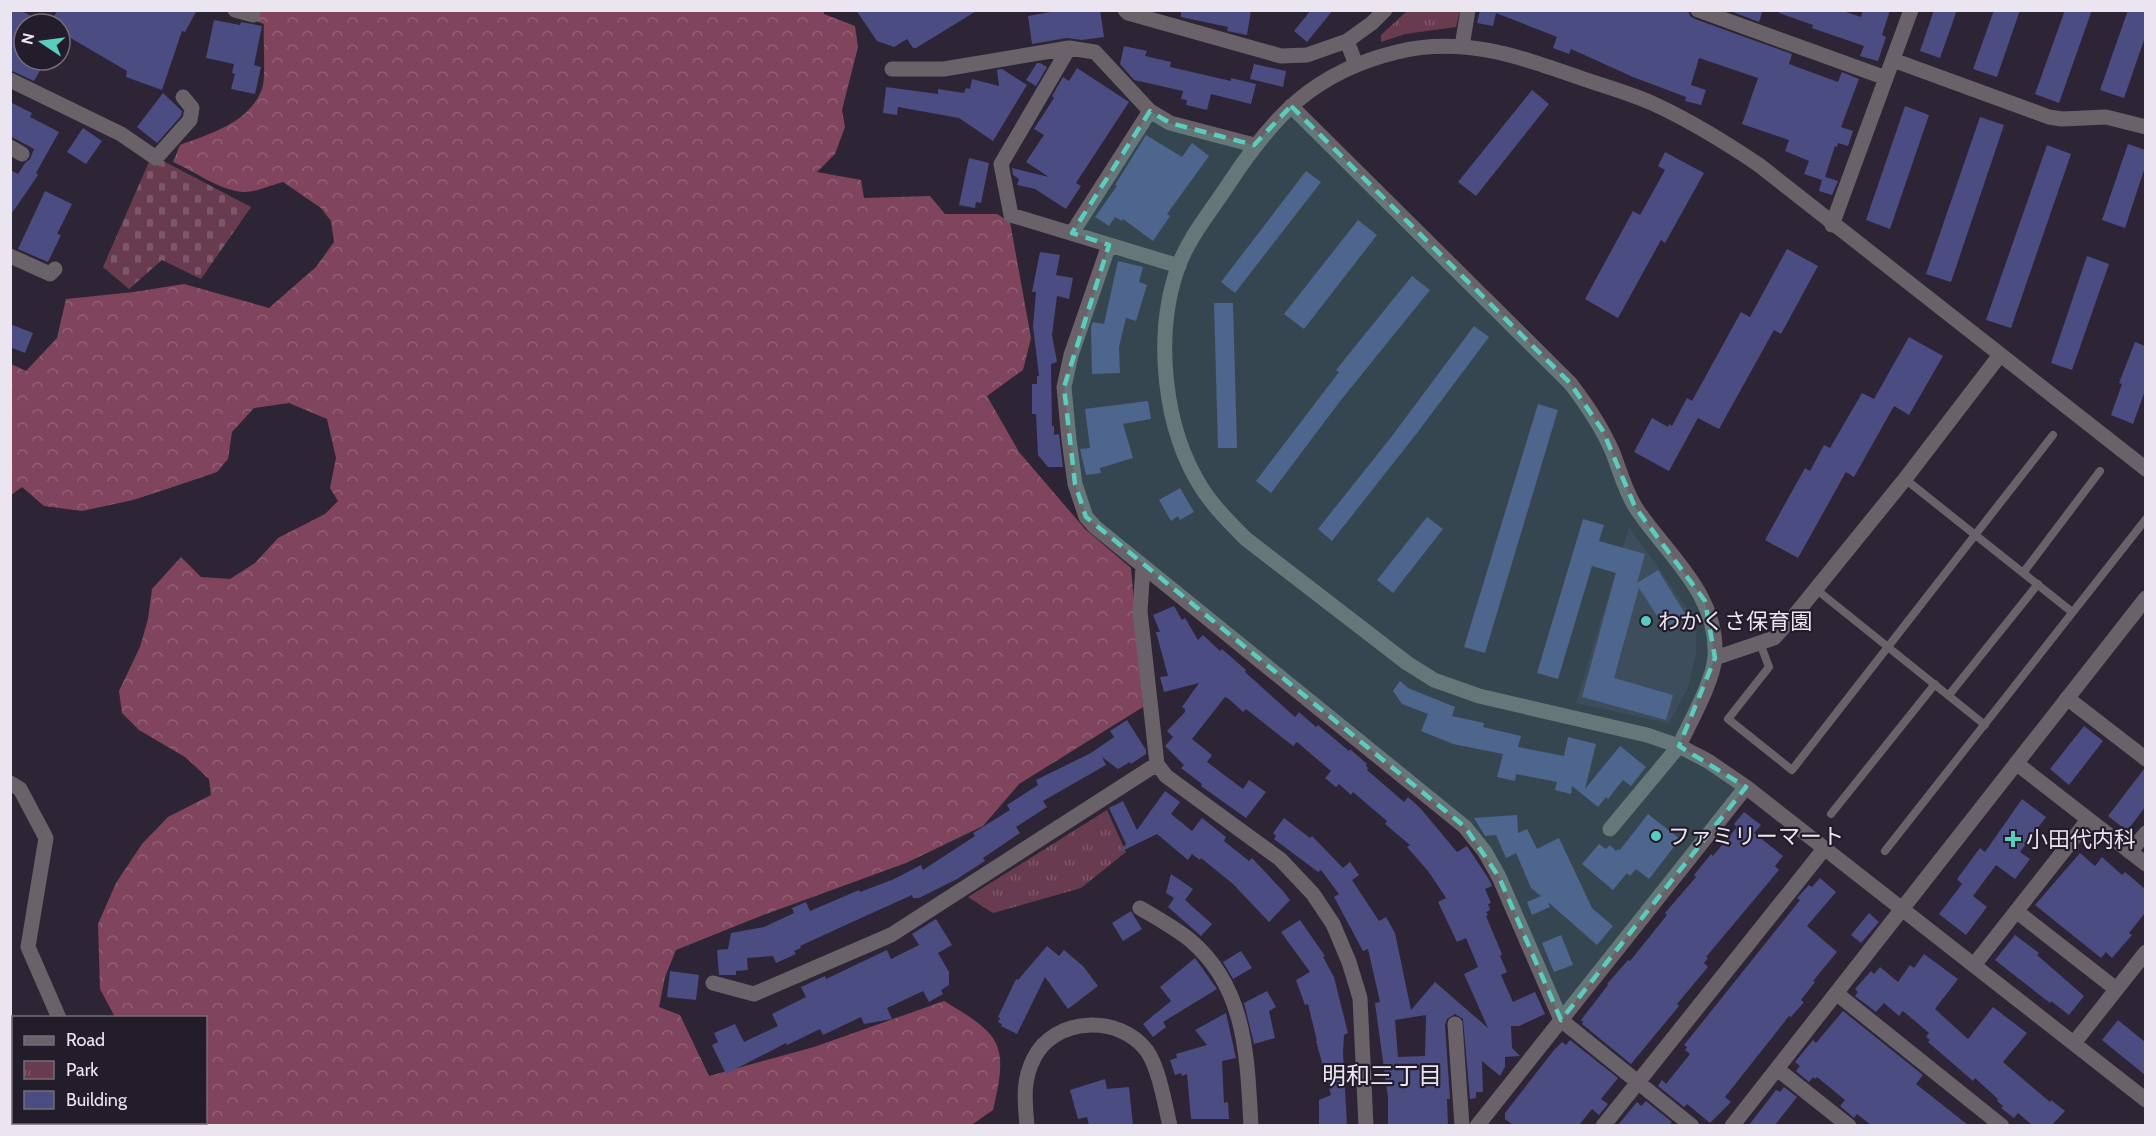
<svg xmlns="http://www.w3.org/2000/svg" width="2156" height="1136" font-family="Cabin,'Noto Sans JP',sans-serif">
<style>
.built{fill:#382e43}
.forest{fill:url(#forest-crowns)}
.cemetery{fill:url(#cemetery-stones)}
.park{fill:url(#park-tufts)}
.building{fill:#4b4c81;fill-rule:evenodd}
.lines{fill:none;stroke-linecap:round;stroke-linejoin:round}
.service{stroke:#6a6269;stroke-width:8}
.minor{stroke:#6a6269;stroke-width:15}
.tertiary{stroke:#6a6269;stroke-width:15}
.marked{fill:#59cebf;fill-opacity:0.2;stroke:#59cebf;stroke-width:4.5;stroke-dasharray:12 8;stroke-linejoin:round}
.poi-dot{fill:#59cebf;stroke:#231c2b;stroke-width:2}
.labels{text-anchor:middle;dominant-baseline:central;stroke-width:4.5;stroke-linejoin:round;paint-order:stroke}
.poi-label{font-size:22px;fill:#eae5f0;stroke:#231c2b;text-anchor:start}
.neighbourhood-label{font-size:24px;fill:#eae5f0;stroke:#231c2b}
</style>
<defs>
<pattern id="forest-crowns" width="20" height="18" patternUnits="userSpaceOnUse" patternTransform="scale(1.5)"><rect width="20" height="18" fill="#80455d"/><path d="M2 6a3 3 0 1 1 6 0M12 15a3 3 0 1 1 6 0" fill="none" stroke="#926075"/></pattern>
<pattern id="cemetery-stones" width="16" height="16" patternUnits="userSpaceOnUse" patternTransform="scale(1.5)"><rect width="16" height="16" fill="#683c4e"/><path d="M2 7V4a2 2 0 0 1 4 0v3zM10 15v-3a2 2 0 0 1 4 0v3z" fill="#7e5868"/></pattern>
<pattern id="park-tufts" width="24" height="20" patternUnits="userSpaceOnUse" patternTransform="scale(1.5)"><rect width="24" height="20" fill="#683c4e"/><path d="M3 7l-1-3M5 7V3M7 7l1-3M15 17l-1-3M17 17v-4M19 17l1-3" fill="none" stroke="#7e5868"/></pattern>
</defs>
<rect width="100%" height="100%" fill="#2d2535"/>
<path class="built" d="M1629 527 1688 610 1696 632V654L1688 688 1669 723 1576 703Z"/>
<path class="forest" d="M824 10V14L855 26 858 47 842 110 845 127 835 154 817 172 861 180 864 198 930 196 945 214H997L1010 222 1031 338 1023 370 987 396 1019 452 1085 529 1131 568 1143 707 1019 784 983 826 906 863 758 917 676 950 665 977 659 1007 680 1015 709 1076 814 1047 944 1001C1001 1035 1009 1043 993 1110L970 1126 180 1125 179 1123 206 1122V1018L115 1017 100 989 98 924 116 883 142 844 168 817 211 795 209 779 185 757 139 730 122 713 119 691 140 647 148 619 152 589 181 557 201 577 230 579 255 563 278 538 325 514 338 501 330 488 336 458 327 419 289 403 254 408 232 432 228 459 217 472 173 487 133 500 82 511 44 506 22 487 11 495V364L26 371 57 338 66 299 134 292 184 284 269 308 316 267 334 242 331 221 321 208 283 182C271 185 254 193 242 192 217 189 196 172 173 162L180 145C211 133 249 123 262 89 266 81 263 37 264 24L229 11Z"/>
<path class="cemetery" d="M152 155 251 207 201 279 162 260 129 289 103 267Z"/>
<path class="park" d="M1407 11V10L1460 11 1456 27 1405 34 1381 42V35Z
M1107 810 1126 852 1081 888 993 913 968 897Z"/>
<path class="building" d="M10 10H20L46 24H24V60H46L34 81 10 70Z
M58 10H197L185 32 182 31 162 90 126 77 127 71 69 37 60 51V24H49Z
M856 10H978L916 48H913L907 39 894 47 877 41Z
M1062 10H1100L1104 37 1082 40 1067 38 1032 44 1028 16Z
M1181 10H1251L1247 35 1227 31 1228 27 1181 17Z
M1311 10H1333L1307 42 1294 31Z
M1480 10H1688L1690 16 1695 19 1792 54 1789 64 1838 82 1842 72 1859 79 1841 127 1853 131 1848 146 1838 143 1837 147 1835 146 1825 177 1838 181 1832 195 1819 191 1822 180 1804 174 1809 161 1785 151 1789 140 1742 124 1758 78 1699 58 1691 85 1706 90 1701 105 1685 101 1686 97 1633 77 1571 49 1569 54 1553 48 1557 37 1496 13 1493 26 1477 23Z
M1728 10H1763L1759 22Z
M1780 10H1840L1861 17 1863 10H1890L1882 35 1886 37 1878 61 1860 56 1864 46 1812 28 1813 25 1779 13Z
M1934 10H1957L1940 58 1920 51Z
M1994 10H2020L1997 77 1973 69Z
M2065 10H2092L2059 103 2035 94Z
M2128 10H2145V37L2124 98 2100 90Z
M214 20 240 25 241 22 262 26 254 65 261 67 255 94 231 89 235 74 232 73 234 64 206 58Z
M1124 46 1147 51 1145 56 1171 62 1170 67 1231 81V78L1256 84 1251 104 1211 94 1207 110 1186 105 1187 100 1181 99 1183 91 1134 80 1120 64Z
M1037 63H1040L1047 67 1036 86 1026 80Z
M1254 64 1286 71 1283 87 1250 79Z
M1077 68 1129 102 1076 183 1081 186 1066 209 1035 189 1017 185 1019 179 1013 175 1012 168 1049 177 1026 162 1044 135 1034 129 1054 98 1052 96 1063 77 1069 81Z
M1002 69 1027 85 993 141 959 118 898 107 897 115 883 113 886 87 938 94V89L964 93 966 88 970 89 972 79 999 86 997 70Z
M1532 90 1549 104 1476 196 1458 182Z
M163 93 182 111 181 116 157 143 137 127Z
M10 102 32 113 30 117 59 132 36 173 38 175 10 216V170L18 174 25 163 30 159 34 149 10 136Z
M1905 106 1929 115 1890 229 1866 220Z
M1980 117 2004 125 1951 282 1926 274Z
M83 128 102 141 86 164 67 152Z
M1146 135 1182 157 1192 143 1209 156 1167 214 1170 216 1153 241 1123 219 1122 221 1115 217 1109 226 1095 217 1117 186 1115 185Z
M2128 144 2145 150V167L2125 228 2102 220Z
M2047 145 2071 154 2011 328 1986 320Z
M1665 152 1704 173 1665 243 1661 240 1618 318 1585 299 1633 211 1640 215 1665 170 1658 166Z
M969 158 989 163 981 203 976 202 975 208 959 205Z
M1306 171 1321 182 1235 293 1221 282Z
M45 191 72 204 57 234 61 235 48 262 18 249Z
M1358 220 1377 235 1304 329 1284 314Z
M1787 249 1818 266 1781 334 1774 330 1719 429 1698 418 1669 471 1634 452 1652 418 1668 427 1669 424 1672 426 1687 398 1692 401 1741 312 1750 317Z
M1040 252 1060 255 1056 275 1073 278 1069 299 1057 296 1052 335 1057 362 1051 364 1052 426H1054V435L1059 434 1063 467H1048L1038 455 1036 414H1032V384H1037V376H1039L1033 326 1036 292H1032Z
M2087 256 2109 264 2072 370 2051 363Z
M1118 261 1143 267 1139 282 1147 285 1136 321 1126 318 1119 347 1120 373 1092 374 1091 326 1093 322 1104 324Z
M1412 276 1430 290 1341 400 1271 493 1256 481 1339 372 1336 370Z
M1214 303H1233L1237 448H1218Z
M10 324 33 333 25 353 10 347Z
M1474 326 1489 337 1417 433 1332 541 1318 529 1392 436Z
M1909 337 1943 356 1909 415 1894 406 1854 477 1846 472 1798 558 1765 540 1805 468 1810 471 1824 445 1830 448 1862 393 1874 399Z
M2135 342 2145 346V391L2133 424 2111 415 2122 384 2119 383Z
M1148 401 1151 419 1123 424 1133 458 1100 468 1101 473 1086 475 1080 449 1090 448 1085 409Z
M1538 404 1558 410 1485 653 1464 647Z
M1180 488 1194 512 1180 520 1178 516 1171 521 1159 500Z
M1427 517 1443 529 1393 593 1377 580Z
M1583 519 1604 525 1599 541 1645 554 1637 583 1658 570 1686 615 1665 628 1639 588 1614 678 1673 695 1666 720 1582 697 1616 573 1592 566 1558 679 1537 673Z
M1174 606 1182 620 1185 618 1198 640 1203 635 1220 651 1222 649 1246 670 1245 672 1295 717 1299 712 1316 727 1318 725 1349 751 1350 749 1367 764 1366 766 1368 768 1367 770 1404 802 1408 797 1421 809 1457 852 1467 846 1490 881 1492 886 1485 889 1491 903 1488 904 1490 910 1486 912 1488 915 1486 916 1502 954 1500 956 1507 972 1501 975 1513 1002 1535 992 1545 1014 1519 1026H1511L1512 1048 1520 1056 1505 1057V1067L1500 1076 1482 1061 1483 1092H1476V1098L1470 1099 1463 1019 1455 1014 1447 1019 1445 1025 1450 1099H1447L1448 1125H1388V1098L1375 1003 1380 1002 1368 949 1363 951 1334 897 1339 894 1321 870 1318 872 1274 839 1276 836 1273 833 1284 818 1310 838 1312 836 1343 868 1350 862 1359 875 1352 880 1379 921 1386 917 1395 933 1411 1010 1435 982 1488 1028 1464 974 1478 967 1466 938 1457 942 1438 902 1446 898 1428 871 1407 847 1410 845 1385 824 1387 821 1353 792 1351 795 1339 784 1336 787 1325 778 1331 771 1297 742 1293 746 1246 709 1243 712 1229 699 1225 697 1192 739 1212 755 1207 762 1243 789 1249 780 1266 792 1246 818 1201 786 1202 784 1181 768 1184 765 1165 746 1173 737 1167 731 1185 712V709L1182 707 1199 683 1164 692 1160 677 1168 676 1156 632H1160L1153 615ZM1426 1015 1425 1056 1398 1057 1395 1020Z
M1400 681 1408 688 1455 707 1452 716 1484 723 1483 727 1521 736 1518 747 1564 756 1568 737 1596 744 1585 789 1620 746 1646 767 1631 786 1623 780 1608 799 1606 797 1598 807 1572 786 1571 794 1555 790 1557 782 1516 774 1515 781 1497 777 1503 754 1453 744 1421 731 1428 714 1402 704 1393 691Z
M1127 720 1146 750V754L1131 764 1130 762 1118 769 1102 757 1106 765 1043 801 1047 807 1016 827 1020 833 983 858 985 861 957 879 919 898H913L912 895 850 923 800 946 801 948 794 951 796 954 776 963 773 956 747 958 748 970 736 971V975H719L717 950 728 949 731 933 764 927 794 913 792 908 806 902 810 911 859 890 860 892 894 879 921 865 923 870 975 836 973 833 1010 810 1007 805 1038 785 1036 780 1091 753 1114 737 1110 731Z
M2084 726 2103 741 2069 785 2050 769Z
M2144 769 2145 807 2127 831 2108 816Z
M1165 791 1180 802 1171 814 1192 831 1202 818 1226 837 1224 841 1249 861 1252 858 1283 891 1290 900 1269 922 1233 884 1201 858 1200 860 1192 854 1188 860 1157 834 1120 852 1126 844 1109 808 1123 801 1137 830Z
M2022 799 2046 817 2020 852 2030 859 2015 879 1996 865 1973 896 1987 907 1966 935 1939 914 1962 884 1957 879 1980 848 1985 852Z
M1744 812 1761 825 1754 833 1783 856 1775 866 1779 870 1706 957 1708 958 1704 963 1708 967 1677 1004 1679 1006 1631 1064 1582 1024 1583 1022 1581 1020 1608 985 1607 984 1628 960 1630 961 1667 915 1665 913 1696 877 1694 875 1711 854 1713 856 1737 827 1734 824Z
M1648 814 1680 839 1649 879 1636 869 1630 876 1627 873 1613 890 1582 864 1599 844 1606 849 1610 845 1616 851 1618 849 1620 850Z
M1517 815 1518 833 1527 829 1537 849 1559 838 1592 908 1613 926 1597 945 1548 902 1550 907 1532 915 1527 902 1541 896 1531 888 1516 853 1506 858 1496 835 1485 836 1474 818Z
M2080 853 2095 866 2102 857 2122 875 2125 872 2145 889V913L2129 933 2132 935 2112 958 2106 952 2101 958 2035 905Z
M1171 874 1193 889 1185 900 1212 924 1201 936 1168 907 1174 898 1166 893Z
M1820 878 1836 892 1807 926 1837 952 1813 981 1815 982 1801 1000 1804 1002 1791 1017 1789 1016 1725 1097 1731 1102 1710 1123 1687 1104 1684 1107 1658 1086 1662 1080 1666 1084 1690 1054 1685 1050 1687 1047 1684 1045 1800 900 1797 898 1809 885 1812 887Z
M1131 911 1142 929 1123 941 1112 923Z
M1869 913 1879 922 1861 943 1851 935Z
M936 919 952 945 938 953 949 972V985L941 990 943 994 929 1002 923 991 887 1008 892 1019 864 1024 861 1017 823 1035 820 1029 787 1045 786 1043 726 1074 712 1045 718 1042 714 1033 735 1024 744 1042 778 1026 772 1014 806 997 801 987 825 976 826 979 887 950 891 959 919 945 912 934Z
M1300 920 1325 956 1323 957 1334 977 1348 1033 1344 1035 1343 1053 1347 1125H1319V1100L1331 1095 1316 1041H1317L1308 1004 1305 1005 1296 980 1310 972 1281 932Z
M1561 935 1573 965 1554 972 1542 943Z
M2015 935 2039 953 2037 955 2084 996 2069 1015 2051 1001 2050 1003 1995 960Z
M1047 946 1059 956 1064 950 1083 966 1098 986 1068 1009 1045 977 1017 1034 1001 1026 1002 1024 998 1022 1000 1018 998 1017 1016 979 1018 980Z
M1241 951 1252 968 1233 979 1223 962Z
M1924 954 1958 979 1935 1009 1968 1039 1993 1007 2027 1033 2003 1062 2050 1102 2051 1100 2065 1111 2052 1125H2032L2018 1113 2014 1118 2001 1108 2003 1106 1997 1101 1998 1099 1975 1078 1973 1081 1928 1042 1930 1040 1926 1037 1929 1033 1903 1011 1899 1016 1884 1003 1876 1012 1855 996 1858 992 1855 989 1871 971 1874 974 1880 967 1898 982 1910 965 1914 968Z
M1195 958 1217 989 1163 1022 1166 1027 1153 1037 1143 1024 1171 1001 1160 987Z
M670 971 699 975 696 1000 667 997Z
M1267 991 1276 1007 1269 1011 1275 1038 1254 1044 1244 1003Z
M1843 1011 1923 1075 1916 1084 1968 1125H1871L1857 1114 1854 1118 1840 1106 1845 1100 1817 1077 1815 1079 1813 1077 1809 1082 1796 1071 1800 1066 1795 1062 1813 1040 1816 1043Z
M1226 1013 1236 1058 1222 1061 1224 1103 1228 1102 1229 1119H1191L1187 1074 1182 1076 1181 1073 1175 1075 1170 1060 1177 1058 1176 1054 1207 1045 1195 1030Z
M2118 1020 2145 1042V1075L2102 1040Z
M1570 1040 1618 1078 1601 1099 1608 1104 1599 1115 1592 1109 1579 1125H1513L1505 1119V1113L1554 1050 1562 1042 1566 1045Z
M1105 1079 1107 1089 1129 1087 1133 1125H1089L1087 1117 1078 1119 1070 1090Z
M1784 1087 1797 1097 1775 1125H1749L1776 1090 1780 1092Z
M1646 1101 1672 1122 1670 1125H1618L1637 1102 1641 1106Z"/>
<g class="lines">
<path class="service" d="M1905 479 2072 612
M2023 573 2100 471
M1817 590 1985 725
M1760 643 1769 667 1728 719 1792 770 2053 435
M1949 695 2038 584
M1831 814 1935 684
M1885 851 2146 519"/>
<path class="minor" d="M235 10 253 15
M1125 10 1128 13 1281 56 1307 55 1347 41
M1698 10 1886 78
M1462 46 1468 10
M1893 60 2049 117 2062 119 2106 117 2146 127
M1356 65 1347 41 1372 23 1385 10
M892 69H944L1069 48
M10 80 121 134 156 158 190 120 192 108 183 97
M10 147 22 154
M1832 225 1911 10
M1072 233 1150 111
M1109 245 1071 355 1064 387 1069 440 1075 484 1086 517 1095 527 1465 827 1485 852 1499 877 1561 1020 1692 1126
M10 256 50 274 55 269
M1179 266 1011 215 1001 164 1069 48 1095 52 1150 111 1170 123 1254 145
M1143 566 1140 611 1157 764 1166 776 1280 859 1313 894 1333 924 1349 962 1360 998 1366 1126
M2067 698 2146 759
M1610 829 1679 746
M2130 852 2146 833
M1140 908C1157 918 1175 928 1190 940 1247 988 1247 1058 1251 1126
M2016 911 2116 989
M1974 965 2088 820
M713 983 754 994 891 935 1157 764
M1836 993 2002 1126
M1455 1024 1462 1126
M1777 1069 1849 1126
M1603 1126 1824 849
M1732 1126 1902 909"/>
<path class="tertiary" d="M1291 106 1570 383C1587 405 1602 427 1613 453 1620 471 1625 491 1636 508 1667 555 1719 594 1715 657 1713 682 1690 722 1679 746
M2146 469 1759 165C1725 142 1691 121 1654 104 1630 93 1603 86 1578 77 1518 56 1462 36 1397 52 1314 72 1273 116 1228 185 1211 211 1189 237 1178 267 1154 335 1163 429 1203 490 1215 508 1230 523 1246 539L1407 663 1434 680 1479 696 1647 735 1679 746 1708 761 1746 787 2146 1100
M1715 658 1774 638 1794 616 1905 479 2000 355
M2016 763 2146 864
M10 783 20 789 46 838 28 947 59 1018
M1902 909 2146 598
M2074 1043 2146 952
M110 1122 112 1126
M1027 1126C1025 1101 1022 1081 1034 1058 1054 1017 1120 1014 1147 1051 1159 1068 1165 1105 1170 1126
M1477 1126 1746 787"/>
</g>
<path class="marked" d="M1291 106 1570 383 1603 431 1635 507 1705 601 1715 658 1679 746 1746 787 1561 1020 1499 877 1465 827 1086 517 1075 484 1064 387 1109 245 1072 233 1150 111 1170 123 1254 145Z"/>
<g class="poi-dot">
<circle cx="1646" cy="621" r="6"/>
<circle cx="1656" cy="836" r="6"/>
<path d="M2010 830h6v6h6v6h-6v6h-6v-6h-6v-6h6z"/>
</g>
<g class="labels">
<g class="poi-label">
<text x="1658" y="621">わかくさ保育園</text>
<text x="1668" y="836">ファミリーマート</text>
<text x="2026" y="839">小田代内科</text>
</g>
<g class="neighbourhood-label">
<text x="1382" y="1075">明和三丁目</text>
</g>
</g>
<rect width="2156" height="1136" fill="none" stroke="#eae5f0" stroke-width="24"/>
<rect x="12" y="1016" width="195" height="108" fill="#231c2b" stroke="#736c7a" stroke-width="1.5"/>
<rect x="24" y="1036" width="30" height="9" fill="#6a6269" stroke="#736c7a" stroke-width="1.5"/>
<text x="66" y="1046" font-size="18" fill="#eae5f0">Road</text>
<rect x="24" y="1061" width="30" height="18" fill="url(#park-tufts)" stroke="#736c7a" stroke-width="1.5"/>
<text x="66" y="1076" font-size="18" fill="#eae5f0">Park</text>
<rect x="24" y="1091" width="30" height="18" fill="#4b4c81" stroke="#736c7a" stroke-width="1.5"/>
<text x="66" y="1106" font-size="18" fill="#eae5f0">Building</text>
<g transform="translate(42 42) rotate(283)"><circle r="28" fill="#231c2b" stroke="#736c7a" stroke-width="1.5"/>
<path d="M0-4.5L10 22L0 15L-10 22Z" fill="#59cebf"/>
<text y="-9" font-size="16" font-weight="bold" text-anchor="middle" fill="#eae5f0">N</text>
</g>
</svg>
